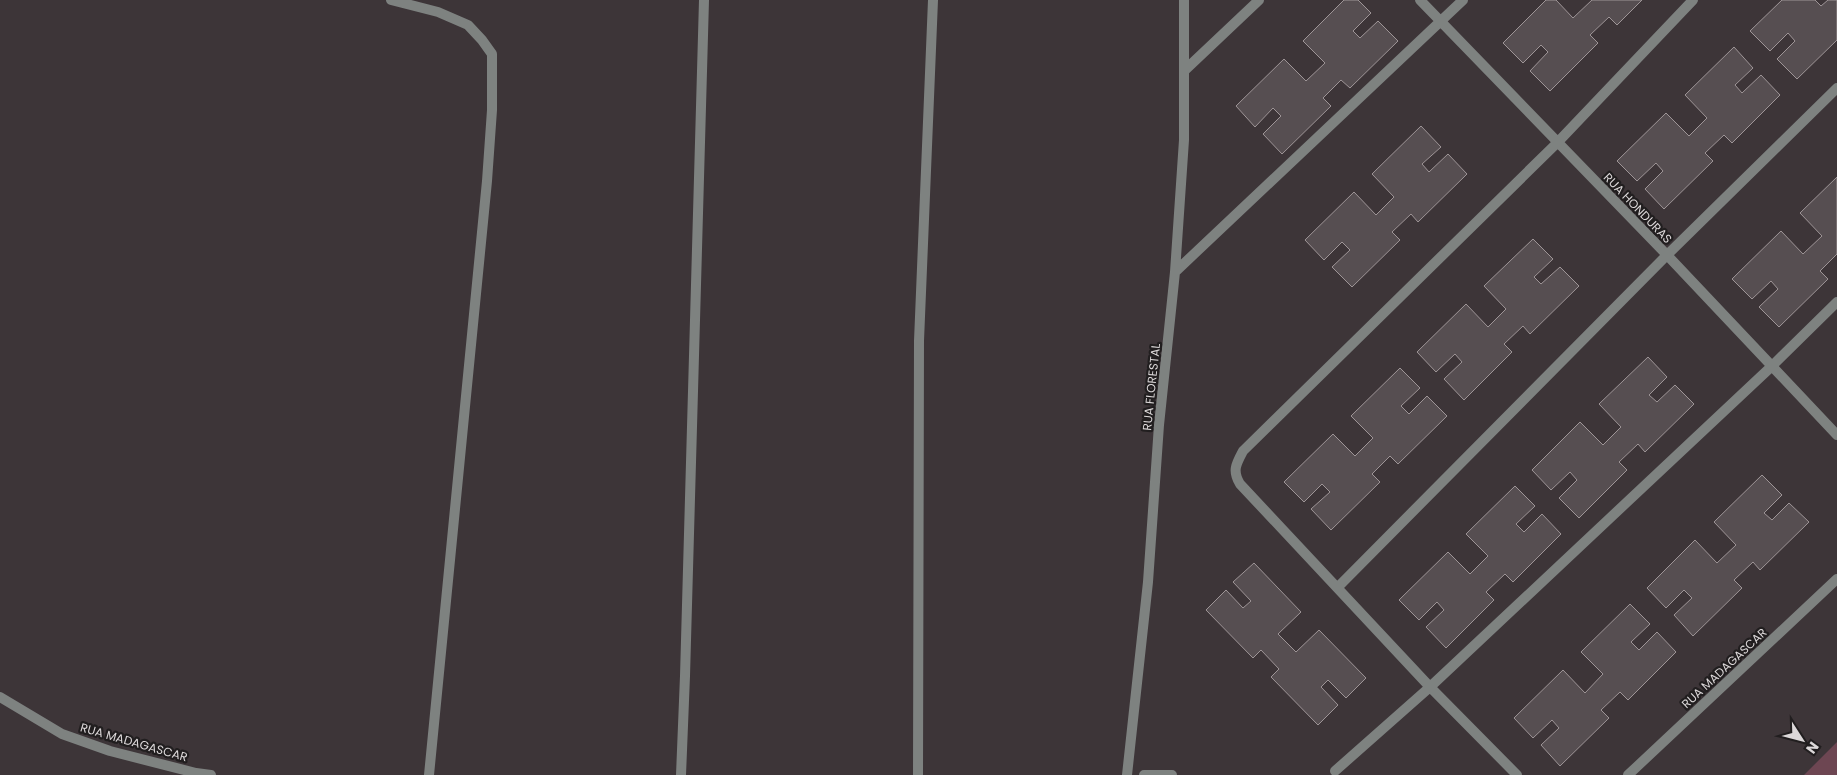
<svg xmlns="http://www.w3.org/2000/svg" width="1837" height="775" font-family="Poppins,sans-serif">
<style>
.grass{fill:#6d4652}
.building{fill:#564e51;stroke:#9e9597}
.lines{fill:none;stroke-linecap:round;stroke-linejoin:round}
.minor{stroke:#7e8280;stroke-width:10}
.tertiary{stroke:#7e8280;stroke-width:10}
.labels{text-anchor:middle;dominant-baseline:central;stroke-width:4.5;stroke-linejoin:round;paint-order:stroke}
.street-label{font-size:12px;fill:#dcd8d9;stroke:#211e1f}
</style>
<rect width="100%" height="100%" fill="#3d3538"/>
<path class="grass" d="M1837 742V775H1804Z"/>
<path class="building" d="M1344 0H1358L1371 13 1353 31 1360 38 1378 21 1398 41 1350 88 1341 80 1323 98 1331 106 1282 154 1263 134 1281 116 1273 108 1255 127 1236 106 1284 59 1306 81 1325 63 1303 41Z
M1546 0H1556L1573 18 1592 0H1642L1617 25 1609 17 1590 35 1598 43 1550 91 1530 71 1548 52 1541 45 1523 63 1503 43Z
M1782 0H1815L1821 6 1828 0H1837V40L1797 79 1777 59 1795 41 1788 33 1770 51 1750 31Z
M1734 47 1753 68 1735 85 1742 93 1761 75 1780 95 1732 143 1724 135 1705 153 1713 161 1664 209 1645 189 1663 171 1656 163 1637 181 1617 161 1666 113 1689 136 1707 118 1685 95Z
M1421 126 1441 147 1422 164 1429 172 1448 154 1467 174 1418 222 1411 214 1392 232 1400 240 1352 287 1332 267 1350 250 1342 242 1324 260 1305 240 1354 192 1376 215 1394 197 1372 174Z
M1837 177V254L1820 271 1828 279 1779 327 1759 307 1778 289 1771 281 1752 299 1732 279 1781 231 1803 254 1822 236 1800 213Z
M1533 239 1553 259 1534 277 1541 284 1560 267 1579 286 1530 334 1523 326 1504 344 1512 352 1464 400 1444 379 1462 362 1455 354 1436 372 1417 352 1466 304 1488 327 1506 309 1484 286Z
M1648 357 1667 377 1649 395 1657 402 1675 385 1694 404 1645 452 1638 444 1619 462 1627 470 1579 518 1559 498 1577 480 1570 472 1551 490 1532 470 1580 422 1603 445 1621 427 1599 404Z
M1400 368 1420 388 1401 406 1409 414 1427 396 1447 416 1398 464 1390 456 1372 474 1380 482 1331 530 1311 509 1330 492 1322 484 1304 502 1284 482 1333 434 1355 456 1373 438 1351 416Z
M1762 475 1782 495 1764 513 1772 520 1789 503 1809 522 1760 570 1753 562 1734 580 1742 588 1693 636 1674 615 1692 598 1684 590 1666 608 1647 588 1695 540 1717 563 1736 545 1714 522Z
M1515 486 1535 506 1516 524 1524 532 1542 514 1561 534 1513 582 1505 574 1486 592 1494 600 1446 648 1426 627 1444 610 1437 602 1419 620 1399 600 1448 552 1470 574 1488 556 1466 534Z
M1254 563 1301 612 1278 634 1296 652 1319 630 1366 678 1346 698 1328 680 1321 687 1338 705 1318 725 1271 677 1279 669 1261 650 1253 658 1206 610 1226 590 1243 608 1251 601 1233 582Z
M1630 604 1650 624 1631 642 1639 650 1657 632 1676 652 1628 700 1620 692 1601 710 1609 718 1560 766 1541 745 1559 728 1552 720 1533 738 1514 718 1563 670 1585 693 1603 674 1581 652Z"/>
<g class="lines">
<path class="minor" d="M391 0 438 12 468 25 482 40 492 54V110L487 181 429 775
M1420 0 1667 255 1837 435
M1184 71 1259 0
M1175 272 1463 0
M1338 587 1667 255 1837 88
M0 697 62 734 110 751 196 773 211 775
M1335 771 1430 687 1772 366 1837 302
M681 775 685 676 704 0
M918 775 919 341 933 0
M1127 775 1148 582 1159 425 1175 272 1184 140V0
M1517 775 1430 687 1240 484C1232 471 1236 464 1243 451L1557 143 1693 0"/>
<path class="tertiary" d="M1144 775H1172
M1628 775 1837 579"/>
</g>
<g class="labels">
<g class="street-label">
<text transform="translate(1638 208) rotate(46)">RUA HONDURAS</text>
<text transform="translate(1151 387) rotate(-84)">RUA FLORESTAL</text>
<text transform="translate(1724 668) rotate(-43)">RUA MADAGASCAR</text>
<text transform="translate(134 742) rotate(16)">RUA MADAGASCAR</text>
</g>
</g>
<g transform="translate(1802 740) rotate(126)" stroke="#211e1f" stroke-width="4" paint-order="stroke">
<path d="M0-4L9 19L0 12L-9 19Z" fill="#dcd8d9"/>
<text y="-8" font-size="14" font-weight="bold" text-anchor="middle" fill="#dcd8d9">N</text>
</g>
</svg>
